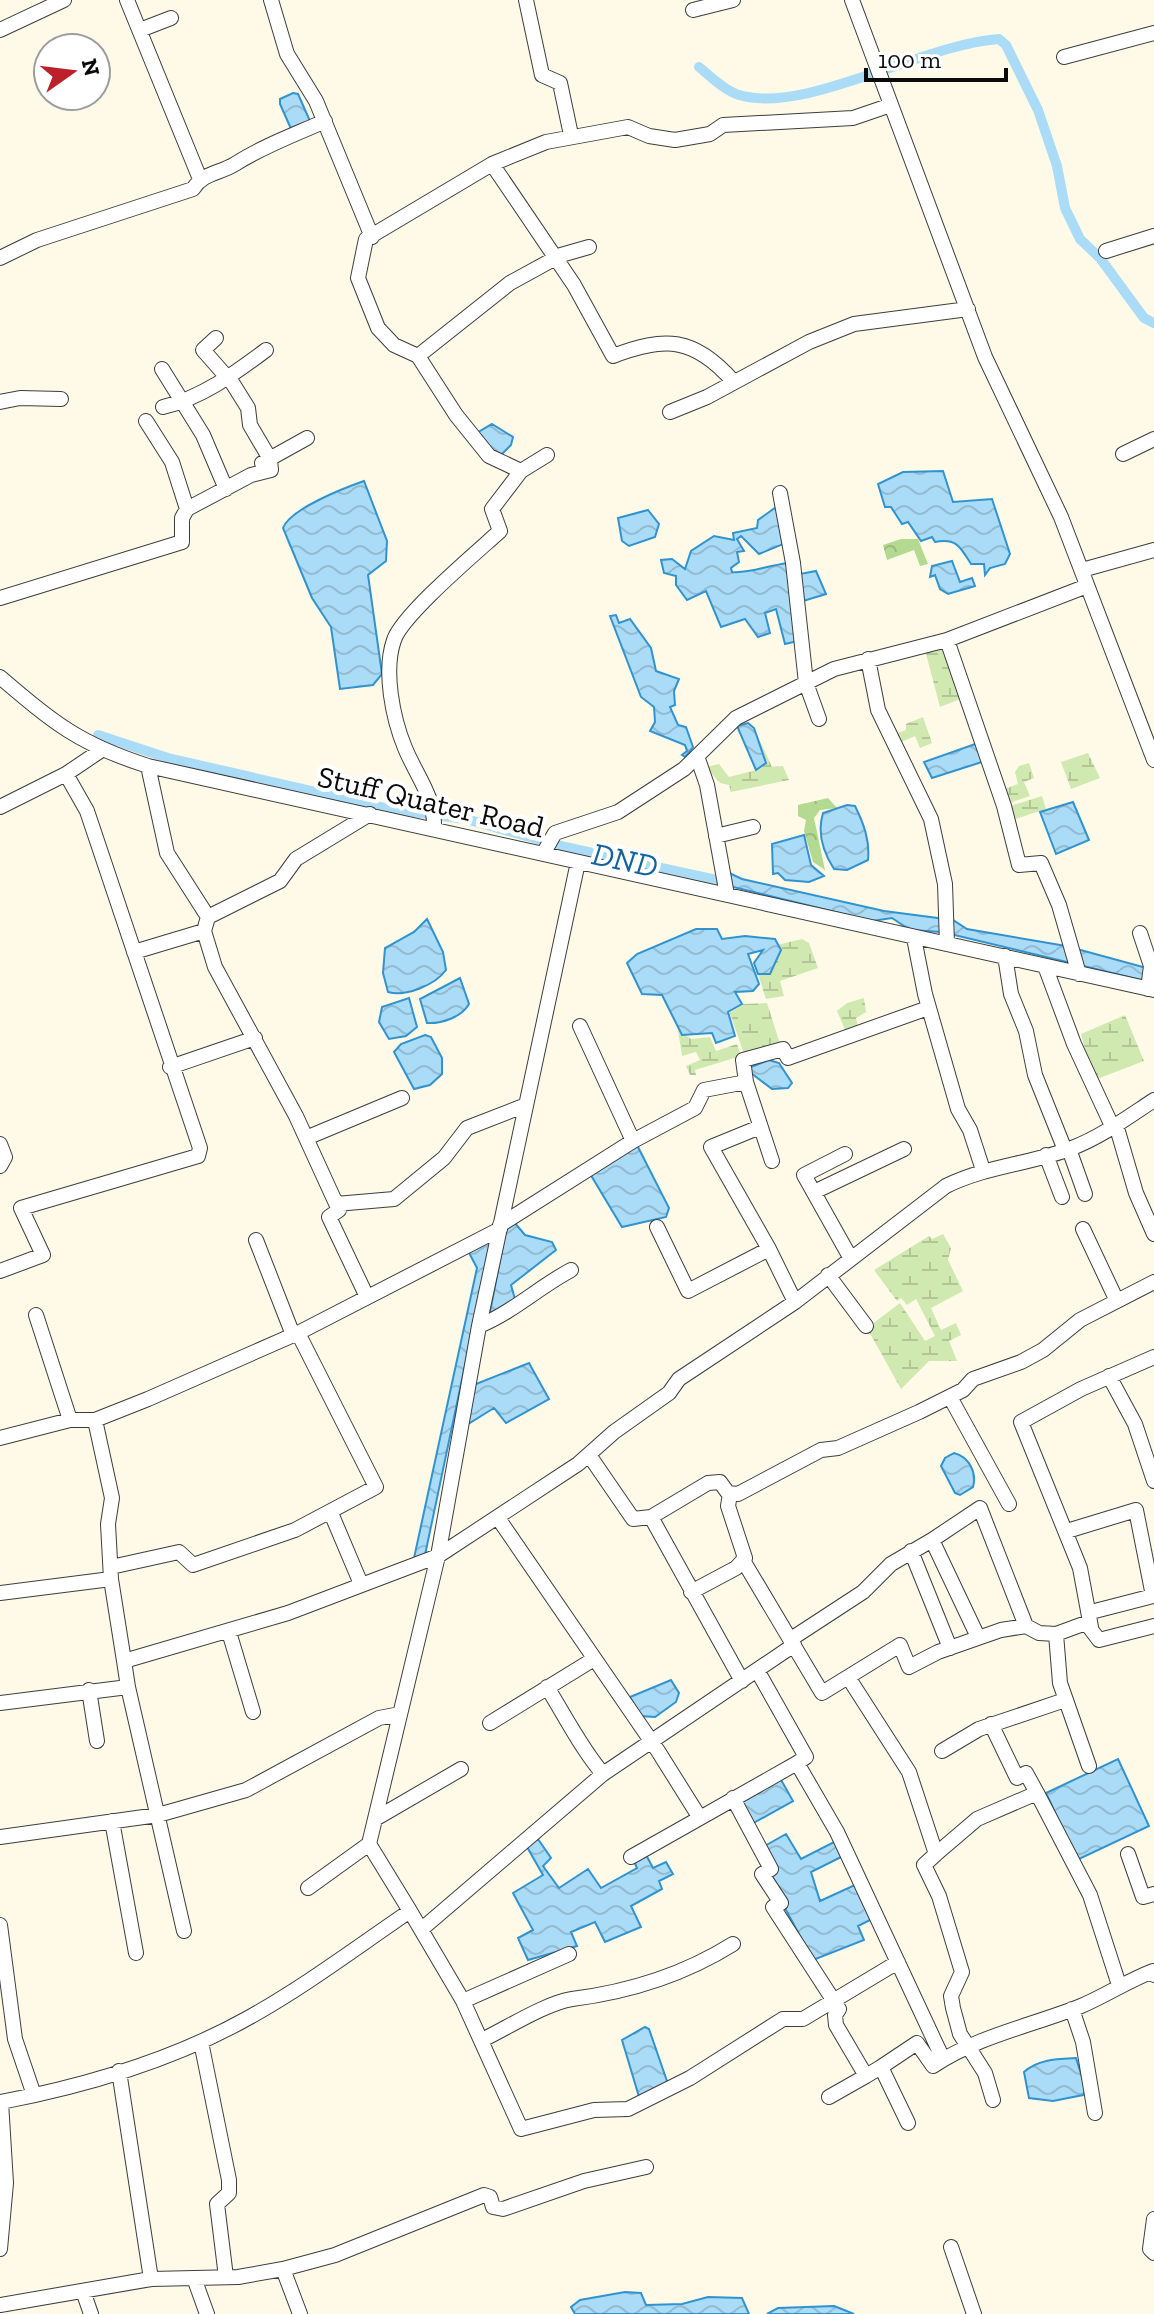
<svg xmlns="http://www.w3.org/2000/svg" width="1154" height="2314" font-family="'Zilla Slab',serif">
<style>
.forest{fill:url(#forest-crowns)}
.wetland{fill:url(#wetland-marsh)}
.water{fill:url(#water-waves);stroke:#3093cf;stroke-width:2}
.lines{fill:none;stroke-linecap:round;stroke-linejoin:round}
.canal{stroke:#abdcf7;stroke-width:10}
.minor-casing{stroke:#3d3d3d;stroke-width:16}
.minor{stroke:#fff;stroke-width:14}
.labels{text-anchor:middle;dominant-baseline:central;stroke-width:8;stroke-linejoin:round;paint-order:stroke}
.street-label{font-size:30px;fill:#0a0a0a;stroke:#fff}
.water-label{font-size:32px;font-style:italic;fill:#12639c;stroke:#fff}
</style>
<defs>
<pattern id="forest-crowns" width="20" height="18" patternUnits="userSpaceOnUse" patternTransform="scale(2)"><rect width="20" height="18" fill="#b3da90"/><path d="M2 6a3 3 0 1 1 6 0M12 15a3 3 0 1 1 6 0" fill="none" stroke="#99ba7b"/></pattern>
<pattern id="wetland-marsh" width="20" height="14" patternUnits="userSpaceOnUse" patternTransform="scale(2)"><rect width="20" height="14" fill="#cfe9b1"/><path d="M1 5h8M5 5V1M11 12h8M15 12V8" fill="none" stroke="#b0c697"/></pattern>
<pattern id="water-waves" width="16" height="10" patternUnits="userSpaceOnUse" patternTransform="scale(2)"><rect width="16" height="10" fill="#abdcf7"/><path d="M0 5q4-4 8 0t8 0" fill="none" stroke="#92bbd2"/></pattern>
</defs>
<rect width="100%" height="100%" fill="#fffae7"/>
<path class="forest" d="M901 539H918L928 564 920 566 914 550 887 560 883 545Z
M828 798 837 808 820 810 814 818 825 870 813 862 804 831 806 820 798 816V805Z"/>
<path class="wetland" d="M945 644 963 698 940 707 925 650Z
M923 717 932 743 920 748 915 736 897 744 898 733 906 730V724Z
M754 728 772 767 783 766 789 780 731 792 729 785 720 783 706 767 719 764 729 777 756 770 766 763Z
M1088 753 1100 778 1071 789 1061 762Z
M1029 763 1034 778 1024 782 1030 796 1006 804 1002 790 1018 784 1015 772 1019 766Z
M1042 796 1046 809 1009 821 1007 807Z
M802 939 809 943 818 968 780 981 784 996 766 999 758 974 770 973 781 950 777 945Z
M864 998 866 1012 856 1018 859 1031 846 1032 837 1011 847 1003Z
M767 1003 781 1047 745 1057 730 1013 743 1004Z
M1125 1015 1144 1061 1097 1079 1081 1057 1086 1053 1081 1034Z
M678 1030 691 1039 710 1037 716 1051 737 1044 741 1056 695 1070 696 1075H690L686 1066 700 1060 696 1052 682 1056Z
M943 1234 951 1248 948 1260 963 1291 931 1308 941 1330 956 1323 961 1335 949 1341 957 1361H929L901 1389 867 1328 900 1303 925 1341 935 1336 916 1299 907 1305 901 1298 897 1301 874 1270 929 1236 932 1239Z"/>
<path class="water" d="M293 93 298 94 310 121 292 131 280 104V99Z
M492 424 513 437 511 445 501 455 494 454 475 434Z
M943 471 953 502 992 499 1010 554 1005 564 990 568 985 575 984 564H971C960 546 956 538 935 542L932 537 921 541 908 522 902 524 891 507H885L878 484 903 472Z
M364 481 387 541 386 561 368 575 382 674 373 685 340 689 331 627 312 598 283 528C290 509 344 488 364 481Z
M779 505 786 543 759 554 741 536 737 539 744 551 737 552 739 562 731 568 732 572C749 574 768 565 789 563L798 641 785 644 776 609 765 613 770 633 758 637 745 619 721 627 706 591 687 600 676 585V576L664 573 661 560 672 559 685 569 691 551 714 536 734 540 733 533 757 528 758 520Z
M648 510 659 524 655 537 629 546 622 541 618 518Z
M952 561 960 582 972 578 975 586 948 594 940 589 935 575 930 577 932 566Z
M816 571 826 594 800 602V574Z
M616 615 619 623 630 619 651 648 656 671 679 679 674 691 675 705 670 707 678 725 686 727 693 747 685 757 682 755 687 751 685 745 650 731 655 722 654 707 641 697 610 616Z
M748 723 754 728 766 763 756 770 737 726Z
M978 743 985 761 932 778 924 762Z
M1073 802 1089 840 1056 854 1040 812Z
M847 805 855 806C864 824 870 841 868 860L847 870 834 869C823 852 817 833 823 813Z
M804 835 811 865 824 876 809 882 785 880 778 873 773 874 772 844Z
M727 872 742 879 884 911 953 920 967 929 1066 946 1154 970V983L942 932 910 930 892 918 872 921 729 886Z
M427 919 443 952 446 970C435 985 406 997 388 992L383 973 385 948 414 932Z
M696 929H717L722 939 745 936 775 939 781 950 770 974H758L754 963 763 950 748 954 759 984 753 991 735 992 742 1004 728 1012 735 1036 716 1043 712 1033 682 1035 662 995 642 994 627 963 637 954Z
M460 978 469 1004C462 1017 441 1024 427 1023L420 999Z
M409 998 417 1027 406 1036 389 1039 379 1022 382 1007Z
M425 1035 431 1037 442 1058V1074L430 1085 414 1089 394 1052 401 1044Z
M769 1060 779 1063 792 1083 788 1088 772 1089 751 1073V1067Z
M636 1143 669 1208 666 1217 622 1227 589 1172Z
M514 1222 525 1235 552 1242 556 1250 511 1285 515 1299 489 1317 506 1230Z
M492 1237 425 1555 414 1558 477 1268 467 1249Z
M529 1363 549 1399 506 1423 494 1408 465 1426 471 1386Z
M954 1453C969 1457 977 1472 973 1487L960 1495 955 1493 941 1466 945 1458Z
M671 1680 679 1693 676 1702 655 1717 640 1716 630 1697Z
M1118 1759 1149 1826 1077 1860 1046 1793Z
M780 1778 793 1801 750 1825 738 1802Z
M786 1834 801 1859 836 1841 845 1855 811 1872 820 1901 857 1884 872 1919 858 1926 864 1940 813 1960 767 1875 763 1847Z
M538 1839 551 1858 543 1866 559 1888 588 1869 601 1888 637 1868 633 1859 644 1851 653 1868 666 1862 673 1874 659 1881 662 1889 631 1906 641 1927 605 1942 595 1922 571 1932 577 1946 528 1960 518 1938 533 1930 513 1893 543 1875 527 1847Z
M645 2027 649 2029 668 2084 640 2100 622 2040Z
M1076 2058 1086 2090 1083 2095 1053 2101 1029 2098 1024 2072C1038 2059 1058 2059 1076 2058Z
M625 2292 641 2293 646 2305 682 2304 708 2297 742 2298 749 2314H575L571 2307 580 2300Z
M834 2306 854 2314H767L778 2308Z"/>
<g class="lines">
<path class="canal" d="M699 67C710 76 725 91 739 95 806 115 922 44 999 39L1006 45 1038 110 1057 166 1065 208 1080 239 1100 258 1144 318 1154 323
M98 735 168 758 390 809 466 819 565 847 730 883"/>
<defs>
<path id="minor" d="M127 0 200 179
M271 0 287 54 316 101 372 237
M526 0 542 75 560 83 571 135
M852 0 985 357 1061 517 1154 760
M693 10 733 0
M0 30 64 0
M140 30 171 18
M1064 57 1154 33
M492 164 574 285 613 356C665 336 694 337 733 381
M1106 251 1154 236
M0 258 37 240 193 189C204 172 219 174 235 164 263 146 294 135 325 121
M418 356 510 283 561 255 589 247
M162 369 203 435 226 489
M0 402 20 398 61 399
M163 407C201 398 234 374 266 350
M670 412 707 397 809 342 854 324 968 309
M146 421 172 462 187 509
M1123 454 1154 439
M547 455 521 471 489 456 456 415 418 356 394 345 378 328 358 278 366 239 492 164 546 142 628 127 649 136 675 140 710 134 723 125 853 118 891 105
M262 463 307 438
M780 493 793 563 806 683 819 719
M1082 570 1154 550
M0 598 182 542V518L187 509 251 475 271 470 270 459 250 425 248 408 233 384 203 350 216 338
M947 640 1004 806 1019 865 1041 863 1059 905 1079 974
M868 659 878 710 931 819 945 884 947 944
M0 677C54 723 79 744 148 766L1154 990
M697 756 707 785 727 895
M148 766 167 853 208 917 204 931 215 967 296 1116 339 1210 329 1217 367 1297
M0 807 66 774 100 751
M434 827C435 797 416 775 405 748 393 719 383 671 394 640 402 615 477 552 500 531L492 509 521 471
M716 836 753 827
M543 854 555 833 618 812 684 769 736 718 834 669 947 640 1087 586
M208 917 280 881 296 859 370 814
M1140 933 1151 966 1148 989
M914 938 925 994 958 1109 970 1130 983 1170
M134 952 204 931
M1005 956 1011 994 1026 1031 1035 1075 1065 1150
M1045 966 1074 1044 1112 1126 1117 1128 1136 1193 1154 1234
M580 1026 633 1141
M170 1067 255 1038
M760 1127 711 1147 769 1249
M306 1138 402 1098
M0 1144 5 1157 0 1166
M1069 1149 1085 1194
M845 1154 804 1175 850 1257
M1046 1155 1062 1197
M772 1161 746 1082 743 1060 783 1049 788 1058 928 1008
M814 1192 904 1149
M336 1204 394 1199 444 1158 467 1128 526 1105
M500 1225 633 1141 695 1108 704 1090 746 1082
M657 1227 688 1291 769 1249 795 1302
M1083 1229 1116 1299
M256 1240 293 1335
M0 1271 43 1255 21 1208 198 1156 200 1148 87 811 66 774
M828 1275 866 1326
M36 1315 70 1420
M479 1326C513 1312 539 1287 571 1270
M1109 1376 1135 1424 1154 1481
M950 1397 1009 1504
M95 1420 112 1498 108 1524 111 1579 124 1661
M0 1438 70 1420H95L148 1399 298 1333 500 1229
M589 1455 633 1519 651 1517
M331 1513 361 1584
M498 1518 658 1751 700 1818 631 1857
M1067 1531 1136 1510 1153 1596 1091 1612
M932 1540 980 1508 1026 1626
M911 1551 950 1648
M744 1562 822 1693 900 1645 909 1667 938 1652 1001 1630 1026 1626 1039 1633 1056 1634 1086 1623 1099 1640 1154 1626
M111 1567 179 1552 193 1565 295 1530 376 1487 298 1333
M691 1592 736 1568 745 1558 728 1506 730 1494
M0 1593 111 1579
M1091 1627 1080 1568 1021 1422 1081 1389 1154 1357
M229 1632 253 1712
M1056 1634 1060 1683 1089 1766
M791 1639 863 1592 891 1564 932 1540 978 1637
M757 1670 806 1757 797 1763 837 1832 943 2059
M848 1677 909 1772 936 1854 924 1865 939 1896 962 1972 951 1996 953 2008 960 2034 985 2073 993 2100
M742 1681 651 1517 708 1483 720 1482 728 1493 738 1494 821 1450 838 1448 919 1412 963 1390 973 1379 1021 1362 1043 1350 1080 1320 1154 1282
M128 1687 184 1931
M547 1687C565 1716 581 1748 603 1774
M89 1690 97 1741
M0 1703 128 1687 124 1661 288 1613 438 1556 578 1464 614 1432 669 1393 679 1379 795 1302 946 1186C986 1166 1031 1164 1072 1148 1101 1137 1128 1117 1154 1100
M490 1723 594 1659
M991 1724 1017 1778 1026 1773 1037 1793
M942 1751 979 1729 1065 1700
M733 1798 771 1869 762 1874 781 1903 773 1907 839 2009 835 2015 836 2025 866 2076 881 2067
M700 1818 797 1763
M375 1819 461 1769
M112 1821 136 1953
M0 1837 158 1815 246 1790 379 1718 400 1714
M936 1854 977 1819 1037 1793 1090 1895 1119 1985
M1128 1854 1143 1897 1154 1894
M308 1888 369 1844
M410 1911 369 1844 438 1556 479 1326 578 862
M0 1925 15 2039 34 2095
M423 1928 603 1774 794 1645
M463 2001 521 2129 594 2110 628 2109 690 2078 783 2019H803L898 1962
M1072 2009 1083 2042 1095 2113
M482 2040C507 2028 546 2003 572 1999 628 1992 685 1974 733 1944
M201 2042 229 2180V2193L217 2204 226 2277
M119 2071 151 2279
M829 2097 866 2076
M908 2123 881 2067 917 2043 933 2066C978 2036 1031 2026 1081 2006 1105 1996 1127 1981 1153 1971L1154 1975
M1154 2219 1150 2249 1154 2253
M951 2247 974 2314
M0 2249 6 2183 1 2102C85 2086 173 2060 248 2018 304 1987 357 1947 410 1911L463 2001 569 1954
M283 2269 300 2314
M194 2278 207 2314
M83 2291 91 2314
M0 2305 151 2279 238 2277 283 2269 335 2255 484 2195 490 2197 493 2207 503 2209 584 2181 646 2167"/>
</defs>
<use href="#minor" class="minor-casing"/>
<use href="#minor" class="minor"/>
</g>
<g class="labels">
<g class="street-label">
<text transform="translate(431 802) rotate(13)">Stuff Quater Road</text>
</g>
<g class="water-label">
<text transform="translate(625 860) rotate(12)">DND</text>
</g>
</g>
<g transform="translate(72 72) rotate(76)"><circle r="38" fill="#ffffff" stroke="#9d9d9d" stroke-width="2"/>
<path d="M0-6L14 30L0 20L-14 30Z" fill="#bb202b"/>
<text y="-12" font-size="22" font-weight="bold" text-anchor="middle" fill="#0a0a0a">N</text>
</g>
<path d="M866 68v12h140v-12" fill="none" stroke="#0a0a0a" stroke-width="4"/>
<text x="878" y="68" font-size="24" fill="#0a0a0a" stroke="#ffffff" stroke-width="6" paint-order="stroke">100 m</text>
</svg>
